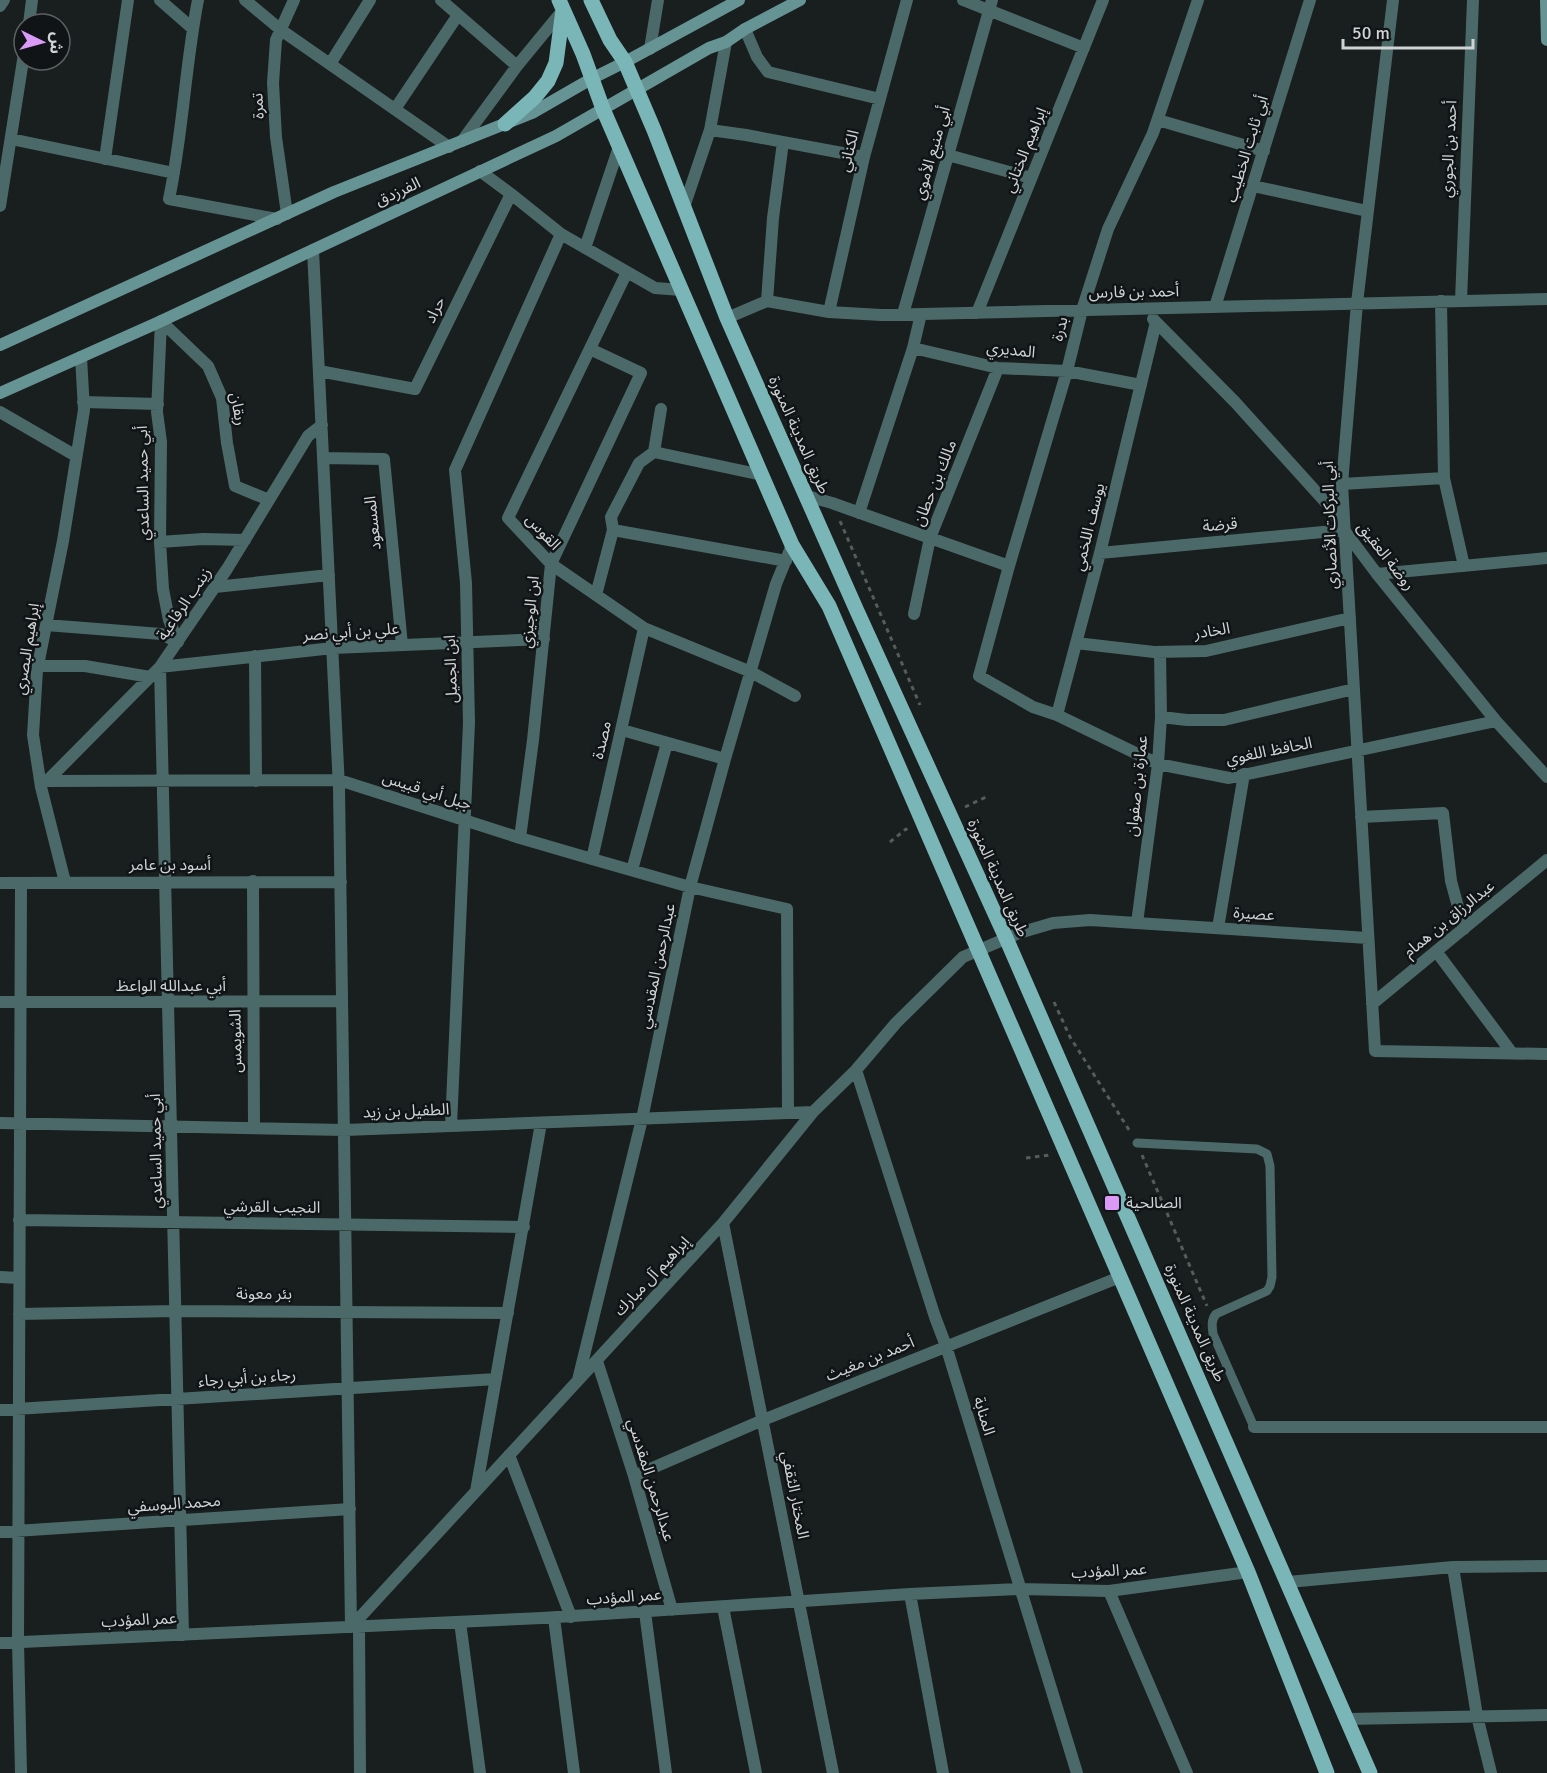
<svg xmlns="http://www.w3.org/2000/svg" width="1547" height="1773" font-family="Signika,'Noto Sans Arabic',sans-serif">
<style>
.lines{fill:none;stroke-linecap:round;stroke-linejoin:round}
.path{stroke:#565b5c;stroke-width:3;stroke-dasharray:4.5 4.5;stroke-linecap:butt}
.lane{stroke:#4c6969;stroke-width:9}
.street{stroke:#4c6969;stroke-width:12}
.secondary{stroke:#669495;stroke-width:12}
.primary{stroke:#7ab6b8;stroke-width:15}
.poi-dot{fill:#da9af6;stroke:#101416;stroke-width:2}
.labels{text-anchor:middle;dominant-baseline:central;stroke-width:5;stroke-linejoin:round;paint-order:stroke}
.street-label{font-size:16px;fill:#d0d3d4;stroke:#101416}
.poi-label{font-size:16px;fill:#d0d3d4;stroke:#101416;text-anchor:start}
</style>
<rect width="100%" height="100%" fill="#191e1f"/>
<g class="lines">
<path class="path" d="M840 521 920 705
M965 807 986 797
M890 842 906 829 907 831
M1054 1002 1070 1037 1131 1133
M1142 1155 1207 1306
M1026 1158 1050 1155"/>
<path class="lane" d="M1137 1143 1257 1149 1267 1154 1270 1166 1272 1277 1270 1286 1267 1291 1216 1314C1211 1320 1212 1326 1213 1334L1254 1427"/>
<path class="street" d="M160 0 192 28
M198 0C185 66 183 133 169 199L277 219
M245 0 281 30 449 147
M441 0 517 66
M963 0 1084 48
M1393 0 1357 303 1342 484 1375 1051 1547 1054
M0 6 4 0
M29 24 32 0
M745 29 757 57 768 72 880 99
M650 49 658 0
M330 64 370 0
M395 109 458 15
M1158 120 1264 151
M710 130 746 135 864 157
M11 139 174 173
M462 141 517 66 563 10
M948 155 1031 178
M105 159 128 0
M1253 186 1367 211
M511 194 561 234 655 288 681 290
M0 206 24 54
M684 207 710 130 726 42
M287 214 276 137 273 83 276 40 294 0
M585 248 619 147
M313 250 339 788 351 1627
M627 272 508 518 551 564 644 628 751 672 795 696
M767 301 773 218 783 142
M1441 301 1444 478 1464 566
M1461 301 1473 0
M1215 307 1310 0
M829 312 864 157 907 0
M977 313 1103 0
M903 314 992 0
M727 318 767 301 829 312 881 315 1547 299
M1153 319 1235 402 1329 506 1344 530 1377 574 1496 721 1547 777
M161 321 157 412 161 442 160 542 163 589 169 620 178 642
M161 321 208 366 222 398 227 443 235 486 269 500
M1156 322 1100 553 1057 715 1033 707 979 676 1009 566 1067 371 1082 310 1108 229 1153 133 1198 0
M913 348 998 368 1067 371 1141 385
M319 371 415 389 511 194 480 171
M83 402 158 404
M661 409 654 452 762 475
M0 412 76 456
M323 458 384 459 402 645
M1342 484 1444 478
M807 496 832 503 1009 566
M859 513 913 348 921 314
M613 530 786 561
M160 542 203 539 245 540
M1100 553 1344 530
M1377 574 1547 558
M215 587 329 575
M596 595 613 530 611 517 639 463 654 452
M914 614 930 538 998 368
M46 625 161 634 178 642
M1076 643 1154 652 1206 651 1350 618
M255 656 256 781
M38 666H85L150 677
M1057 715 1158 764 1229 778 1496 721
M1161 717 1187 720H1224L1354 689
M622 730 725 759
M47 781 339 780 520 838 592 859 690 887 787 909 788 1113
M47 781 160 667 227 569 308 436 322 425
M1361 817 1443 813 1451 881 1464 929
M520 838 533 740 551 564 641 373 590 349
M592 859 644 628
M632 870 667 743
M253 881 254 1128
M65 882 41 787 33 735 37 670 63 541 84 410 81 357
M0 883 341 882
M1137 923 1158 764 1161 717 1160 652
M1218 928 1244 774
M1436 951 1512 1053
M0 1002 342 1001
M1372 1004 1547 860
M856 1070 935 1317 946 1346 1077 1773
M0 1123 345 1130 813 1112
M451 1126 469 723 466 583 455 470 561 234
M19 1220 524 1227
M723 1223 833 1773
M0 1277 19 1278
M19 1314 176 1311 508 1313
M597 1361 634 1476 672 1610
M578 1380 642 1119 690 887 725 759 776 584 792 545
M0 1410 496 1379
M1254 1427H1547
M509 1455 571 1617
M634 1476 763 1420 1120 1277
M476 1491 541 1123
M0 1532 350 1509
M1453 1567 1477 1716 1491 1773
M1288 1582 1453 1567 1547 1566
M1109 1591 1187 1773
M910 1594 943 1773
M723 1607 756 1773
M645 1612 666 1773
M554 1618 574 1773
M460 1622 480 1773
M351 1627 723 1223 813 1112 856 1070 896 1023 963 957 1019 933 1053 923 1090 920 1368 938
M359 1627 360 1773
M183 1635 160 667 333 648 544 639
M0 1643 542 1618 910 1594 1020 1589 1109 1591 1248 1572
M1347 1719 1547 1715
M21 1773 18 1642 21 883"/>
<path class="secondary" d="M1546 0 1547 40
M0 345 334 192 532 113 591 79 625 62 739 0
M0 393 157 323 556 136 709 48 726 42 745 29 800 0"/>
<path class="primary" d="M559 0 583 54 603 109 792 545 829 606 1248 1572 1327 1773
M591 0 610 40 625 62 654 130 727 318 857 611 1006 938 1370 1773
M505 124 535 97 548 81 556 63 563 10"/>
</g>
<rect class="poi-dot" x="1104" y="1195" width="16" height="16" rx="3"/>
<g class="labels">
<g class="street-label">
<text transform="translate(258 106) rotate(-93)">تمرة</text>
<text transform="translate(1247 149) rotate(-73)">أبي ثابت الخطيب</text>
<text transform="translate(1449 149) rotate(-87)">أحمد بن الجوري</text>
<text transform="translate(1025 150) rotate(-68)">إبراهيم الختاني</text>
<text transform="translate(849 151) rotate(-76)">الكناني</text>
<text transform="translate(932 153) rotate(-74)">أبي منيع الأموي</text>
<text transform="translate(398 192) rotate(-25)">الفرزدق</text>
<text transform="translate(1134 292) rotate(-1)">أحمد بن فارس</text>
<text transform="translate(435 310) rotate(-64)">حراد</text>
<text transform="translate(1060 329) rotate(-76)">بدرة</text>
<text transform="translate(1011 350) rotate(6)">المديري</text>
<text transform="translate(238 409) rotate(80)">ربقان</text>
<text transform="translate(799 435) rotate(66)">طريق المدينة المنورة</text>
<text transform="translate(143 483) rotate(-91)">أبي حميد الساعدي</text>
<text transform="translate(935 483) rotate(-68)">مالك بن حطان</text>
<text transform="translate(373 523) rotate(-96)">المسعود</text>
<text transform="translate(1220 525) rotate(-5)">قرضة</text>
<text transform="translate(1330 525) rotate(-92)">أبي البركات الأنصاري</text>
<text transform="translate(1089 527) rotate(-76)">يوسف اللخمي</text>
<text transform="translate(543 532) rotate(47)">القوس</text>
<text transform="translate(1386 556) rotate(52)">روضة العقيق</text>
<text transform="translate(184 604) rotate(-56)">زينب الرفاعية</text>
<text transform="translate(530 612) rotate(-84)">ابن الوجيزي</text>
<text transform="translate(1212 631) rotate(-9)">الخادر</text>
<text transform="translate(351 632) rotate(-4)">علي بن أبي نصر</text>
<text transform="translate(27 649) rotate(-81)">إبراهيم البصري</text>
<text transform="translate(451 669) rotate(-92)">ابن الجميل</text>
<text transform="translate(602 740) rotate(-77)">مصدة</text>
<text transform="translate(1269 751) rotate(-11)">الحافظ اللغوي</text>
<text transform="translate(1137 786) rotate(-84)">عمارة بن صفوان</text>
<text transform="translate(427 791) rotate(18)">جبل أبي قبيس</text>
<text x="170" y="865">أسود بن عامر</text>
<text transform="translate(998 878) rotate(66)">طريق المدينة المنورة</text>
<text transform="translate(1254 914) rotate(4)">عصيرة</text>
<text transform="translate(1449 919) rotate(-39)">عبدالرزاق بن همام</text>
<text transform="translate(657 966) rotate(-78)">عبدالرحمن المقدسي</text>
<text x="171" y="986">أبي عبدالله الواعظ</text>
<text transform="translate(236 1041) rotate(-91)">الشويمس</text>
<text transform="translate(406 1111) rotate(-2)">الطفيل بن زيد</text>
<text transform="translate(156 1151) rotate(-91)">أبي حميد الساعدي</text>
<text transform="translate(272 1207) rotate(1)">النجيب القرشي</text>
<text transform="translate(652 1276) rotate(-47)">إبراهيم آل مبارك</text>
<text x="264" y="1294">بئر معونة</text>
<text transform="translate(1195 1323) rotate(66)">طريق المدينة المنورة</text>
<text transform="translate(870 1359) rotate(-22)">أحمد بن مغيث</text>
<text transform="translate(247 1378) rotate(-4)">رجاء بن أبي رجاء</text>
<text transform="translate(984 1416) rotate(73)">المنابة</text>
<text transform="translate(651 1480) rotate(73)">عبدالرحمن المقدسي</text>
<text transform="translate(795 1495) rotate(79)">المختار الثقفي</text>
<text transform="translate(174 1504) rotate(-4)">محمد اليوسفي</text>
<text transform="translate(1109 1571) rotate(-3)">عمر المؤدب</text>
<text transform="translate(624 1597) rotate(-4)">عمر المؤدب</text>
<text transform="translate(139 1620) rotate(-3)">عمر المؤدب</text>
</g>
<g class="poi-label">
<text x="1126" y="1203">الصالحية</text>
</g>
</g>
<g transform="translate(42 42) rotate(95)"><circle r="28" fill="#101416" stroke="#5d6062" stroke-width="1.5"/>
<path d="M0-4.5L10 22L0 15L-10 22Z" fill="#da9af6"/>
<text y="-9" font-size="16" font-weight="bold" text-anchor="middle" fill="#d0d3d4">ش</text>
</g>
<path d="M1343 39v9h130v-9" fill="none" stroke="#d0d3d4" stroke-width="3"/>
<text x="1352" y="39" font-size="18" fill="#d0d3d4" stroke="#101416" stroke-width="4.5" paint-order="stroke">50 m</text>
</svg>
